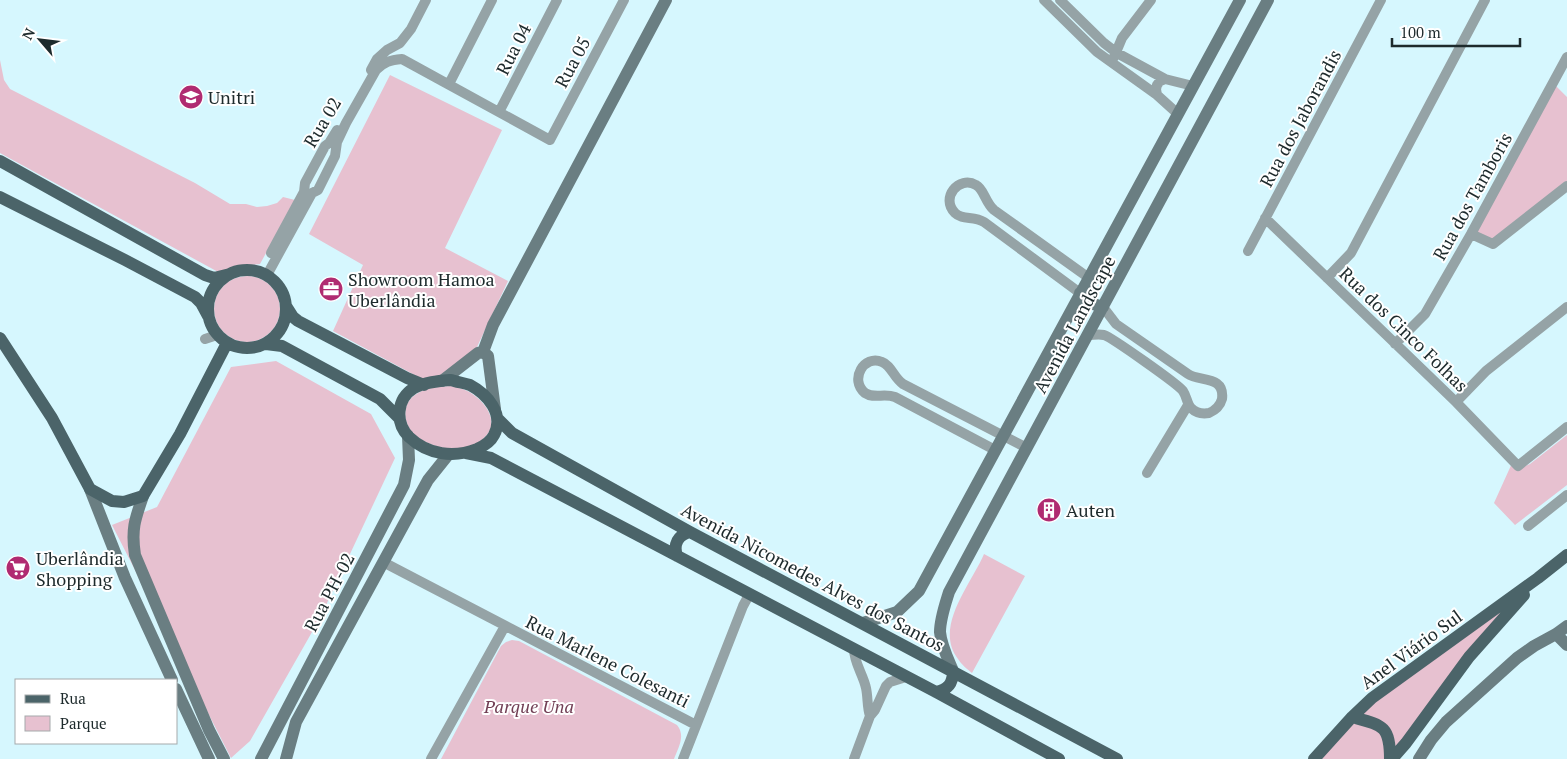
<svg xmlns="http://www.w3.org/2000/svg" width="1567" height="759" font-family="'PT Serif',serif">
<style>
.green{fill:#e7c1d0}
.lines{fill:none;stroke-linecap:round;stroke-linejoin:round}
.street{stroke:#95a3a6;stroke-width:10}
.secondary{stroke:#6a7e82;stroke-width:12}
.primary{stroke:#4b6469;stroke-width:12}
.labels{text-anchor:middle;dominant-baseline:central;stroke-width:4;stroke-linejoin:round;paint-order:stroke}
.street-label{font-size:18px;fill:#1d2a2c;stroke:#fff}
.poi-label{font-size:18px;fill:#1d2a2c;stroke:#fff;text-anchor:start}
.park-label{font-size:18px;font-style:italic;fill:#713e54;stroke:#fff}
</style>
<rect width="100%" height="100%" fill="#d6f7fe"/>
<path class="green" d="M0 60 4 80 10 89 195 183 230 204H246L257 207 267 206 277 203 283 197 295 200 260 264 232 267 220 273 0 153Z
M390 75 502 130 445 248 508 281 477 347 442 375 422 379 333 331 363 265 309 234Z
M1553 83 1567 97V186L1493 244 1471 234Z
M214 309a33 33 0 1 1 66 0a33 33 0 1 1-66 0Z
M276 361 371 414 395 458 320 618 250 741 231 758 112 525 157 507 231 367Z
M451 386C455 387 461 388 465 390 482 397 502 421 485 437 466 456 433 450 415 435 402 423 401 402 418 393 428 387 439 387 451 386Z
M1567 435V485L1515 525 1494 503 1513 461 1523 467 1530 464Z
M984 554 1025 576 972 673C967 669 961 664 958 659 933 627 972 583 984 554Z
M1538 578 1392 759H1314L1352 717Z
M512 640 519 641 677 725C686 736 678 748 674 759H441L501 646 506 642Z"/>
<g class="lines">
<path class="street" d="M1044 0 1097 52 1157 95
M1060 0 1104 43 1117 53 1165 79
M1114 57 1122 38 1151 0
M371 70 377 59 387 50 400 43 411 29 426 0
M449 84 492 0
M499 112 557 0
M1178 114 1157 95 1156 89 1157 85 1160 81 1165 79 1193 86
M1265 218 1456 402 1518 466 1567 427
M1471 234 1493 244 1567 186
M1248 251 1381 0
M271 253 304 192 305 183 325 146 329 143 337 130
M267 275 312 193 318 190 335 156 337 142 346 123 376 70C384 62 390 60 402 59L550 140 624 0
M1327 278 1351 253 1485 0
M1080 293 984 222C974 216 962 220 955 213 940 198 959 175 976 185 984 189 985 202 994 210L1089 278
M1088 335C1093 335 1099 334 1104 335 1111 337 1178 384 1183 391 1187 397 1187 404 1191 408 1197 414 1203 414 1209 413 1216 410 1220 406 1222 399 1225 375 1199 382 1188 374L1116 324 1103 307
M205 339 217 335
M1395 344 1425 314 1471 234 1567 57
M1456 402 1486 371 1567 307
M995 450 895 397C884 393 874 399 865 393 849 380 864 354 882 362 891 365 894 378 903 384L1027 448
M1147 473 1188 405
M1528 526 1567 495
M383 562 696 725
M854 649C854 663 863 674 866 688 868 697 867 707 870 716
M431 759 505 626
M683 759 743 606 749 595
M854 759 870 716 875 710 886 686 890 682 906 677"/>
<path class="secondary" d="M1080 293 1090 303 1103 307
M483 352 488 356 495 409
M442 381 478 353 483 352 493 325 666 0
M90 489 125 578 172 680
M143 496C135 519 131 530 135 555L209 730 224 759
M863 623 897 612 919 591 1240 0
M1556 634 1567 645
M953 671C948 659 941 645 940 632 940 619 945 605 949 592L1268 0
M176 689 209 759
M261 759 404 485 409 460 408 436
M286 759 296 722 428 480 448 455
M1419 759 1431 740 1446 722 1517 658 1534 646 1556 634 1567 626"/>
<path class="primary" d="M0 161 205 275 214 278 230 274
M0 197 125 260 195 297 201 303 208 316
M208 309a39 39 0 1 1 78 0a39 39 0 1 1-78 0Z
M286 306 293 317 298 321 407 378 424 385
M0 338 52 418 90 489 112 501 124 502 143 496 180 434 227 343
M266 344 282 346 380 399 399 418
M451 380C457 382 464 383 470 385 487 394 505 414 494 435 491 441 484 446 477 449 454 458 428 455 409 437 395 423 396 399 414 388 425 382 439 381 451 380Z
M497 418 512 433 690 532 1117 759
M466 453 491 458 936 692 1059 759
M677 556C673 544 678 535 690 532
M936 692C948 690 953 683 953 671
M1352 717C1382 725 1390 725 1390 759
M1314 759 1352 717 1372 698 1538 578 1567 555
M1392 759 1406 743 1469 657 1524 595"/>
</g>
<defs>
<symbol id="university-disc" viewBox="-11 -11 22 22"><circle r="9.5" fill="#b02b71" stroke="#fff"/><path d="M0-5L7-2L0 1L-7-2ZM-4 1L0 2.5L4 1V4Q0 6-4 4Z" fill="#fff"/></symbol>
<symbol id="office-disc" viewBox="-11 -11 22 22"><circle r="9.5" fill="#b02b71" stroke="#fff"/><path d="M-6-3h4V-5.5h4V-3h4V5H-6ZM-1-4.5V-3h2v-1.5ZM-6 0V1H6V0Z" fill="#fff"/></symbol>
<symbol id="building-disc" viewBox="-11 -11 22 22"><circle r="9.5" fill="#b02b71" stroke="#fff"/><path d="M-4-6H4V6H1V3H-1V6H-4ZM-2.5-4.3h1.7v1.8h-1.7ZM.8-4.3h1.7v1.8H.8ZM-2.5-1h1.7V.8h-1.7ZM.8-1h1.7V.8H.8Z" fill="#fff"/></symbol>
<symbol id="supermarket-disc" viewBox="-11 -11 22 22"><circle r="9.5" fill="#b02b71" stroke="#fff"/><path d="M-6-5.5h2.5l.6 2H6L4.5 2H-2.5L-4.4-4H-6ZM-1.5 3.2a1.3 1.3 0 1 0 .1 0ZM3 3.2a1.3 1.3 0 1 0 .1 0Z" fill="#fff"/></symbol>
</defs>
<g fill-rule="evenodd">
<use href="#university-disc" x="177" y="83" width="28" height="28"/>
<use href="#office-disc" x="317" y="275" width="28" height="28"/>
<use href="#building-disc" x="1035" y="496" width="28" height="28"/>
<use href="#supermarket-disc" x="4" y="554" width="28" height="28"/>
</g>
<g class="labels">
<g class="street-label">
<text transform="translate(513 49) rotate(-63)">Rua 04</text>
<text transform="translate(572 62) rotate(-62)">Rua 05</text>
<text transform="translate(1300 118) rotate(-62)">Rua dos Jaborandis</text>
<text transform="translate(322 122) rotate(-59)">Rua 02</text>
<text transform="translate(1472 196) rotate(-61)">Rua dos Tamboris</text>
<text transform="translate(1074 324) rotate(-62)">Avenida Landscape</text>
<text transform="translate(1404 329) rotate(44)">Rua dos Cinco Folhas</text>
<text transform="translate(813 577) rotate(28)">Avenida Nicomedes Alves dos Santos</text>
<text transform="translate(329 592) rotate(-62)">Rua PH-02</text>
<text transform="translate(1411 649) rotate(-36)">Anel Viário Sul</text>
<text transform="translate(608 661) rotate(27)">Rua Marlene Colesanti</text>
</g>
<g class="poi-label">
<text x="208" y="97">Unitri</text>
<text x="348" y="279">Showroom Hamoa<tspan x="348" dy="21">Uberlândia</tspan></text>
<text x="1066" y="510">Auten</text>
<text x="36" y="558">Uberlândia<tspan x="36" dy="21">Shopping</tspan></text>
</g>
<g class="park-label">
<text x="529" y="706">Parque Una</text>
</g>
</g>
<rect x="15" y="679" width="162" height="65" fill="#ffffff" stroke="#a5aaab"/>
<rect x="25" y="695" width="25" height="8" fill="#4b6469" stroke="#a5aaab"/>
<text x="60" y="704" font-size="15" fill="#1d2a2c">Rua</text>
<rect x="25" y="716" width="25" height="15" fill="#e7c1d0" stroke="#a5aaab"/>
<text x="60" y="729" font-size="15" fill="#1d2a2c">Parque</text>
<g transform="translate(40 40) rotate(298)" stroke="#ffffff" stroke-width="4" paint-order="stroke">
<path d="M0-4L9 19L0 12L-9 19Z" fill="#1d2a2c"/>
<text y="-8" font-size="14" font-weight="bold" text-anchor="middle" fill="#1d2a2c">N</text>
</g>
<path d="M1392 38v8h128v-8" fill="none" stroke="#1d2a2c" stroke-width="2.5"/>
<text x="1400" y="38" font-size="15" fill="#1d2a2c" stroke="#ffffff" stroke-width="4" paint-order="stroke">100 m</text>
</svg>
